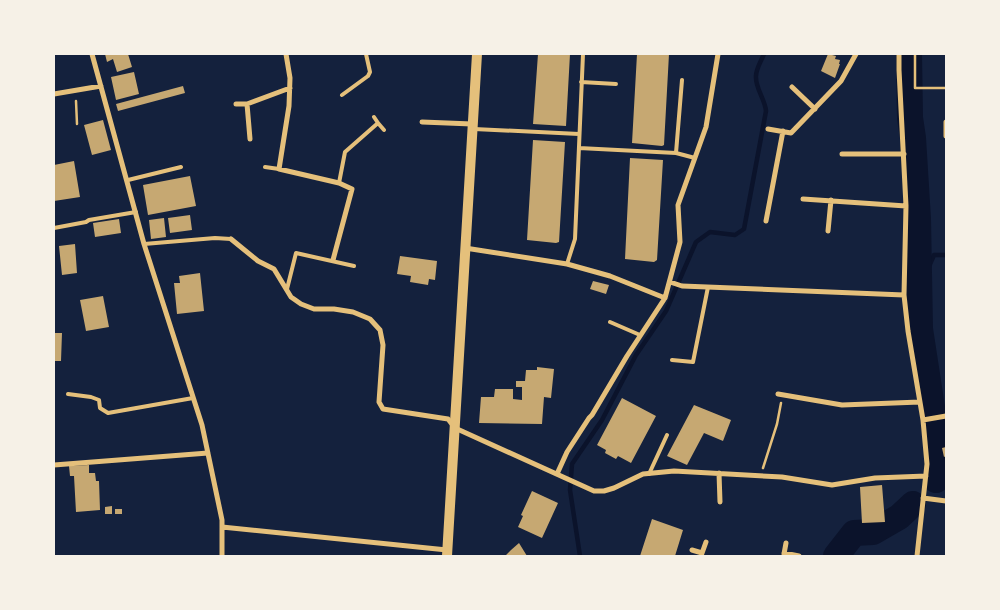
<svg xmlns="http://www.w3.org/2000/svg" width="1000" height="610" font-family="'DM Sans',sans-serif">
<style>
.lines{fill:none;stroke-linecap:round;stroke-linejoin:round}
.stream{stroke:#0b132b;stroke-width:4.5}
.river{stroke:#0b132b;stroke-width:26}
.building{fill:#c6a872}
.path{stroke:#e5c07b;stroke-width:2.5}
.service{stroke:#e5c07b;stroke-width:4}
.minor{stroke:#e5c07b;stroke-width:5}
.secondary{stroke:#e5c07b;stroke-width:10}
</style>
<rect width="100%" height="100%" fill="#14213d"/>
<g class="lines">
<path class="stream" d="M919 286 923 280 934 255H946
M580 556 570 490 572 464 602 420 636 355 666 311 696 242 710 232 735 235 744 229 766 111C765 99 755 88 756 76 756 69 761 61 764 54"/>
<path class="river" d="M909 54 910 118 913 138 918 219 920 329 933 414
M934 426 941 463 936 480
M836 556 854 533 873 532 899 517 913 504"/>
</g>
<path class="building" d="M105 54H128L132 67 117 72 113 59 107 62Z
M538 54H570L566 126 533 124Z
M637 54H669L664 145 662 146 632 143Z
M828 54 836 56 835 59 840 60 839 64H840L835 78 821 71Z
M134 72 139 94 116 100 111 77Z
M183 86 185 93 118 111 116 104Z
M103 120 111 150 92 155 84 125Z
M533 140 565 142 559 242 556 243 527 240Z
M630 158 663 160 657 260 654 262 625 259Z
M74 161 80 197 54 201V165Z
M190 176 196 206 148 215 143 185Z
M190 215 192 230 170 233 168 218Z
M164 218 166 237 151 239 149 220Z
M119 219 121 233 95 237 93 223Z
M75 244 77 273 62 275 59 246Z
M400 256 437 261 435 280 429 279 428 285 410 282 411 276 397 274Z
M200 273 204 311 177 314 174 283H180L179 276Z
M593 281 609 285 606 294 590 289Z
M103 296 109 327 86 331 80 300Z
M54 333H62L61 361H54Z
M537 367 554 369 551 398 544 397 542 424 479 423 481 397H494L495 389H513V399L522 400V387H516V381H525L526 370H537Z
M622 398 656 416 631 463 618 456 616 459 605 453 606 450 597 445Z
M694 405 731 420 723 441 704 433 687 465 667 456Z
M946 447V456L944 457 942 448Z
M89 465V473H95L96 481H99L100 510 76 512 74 476H70L69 466Z
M882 485 885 522 862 523 860 487Z
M532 491 558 503 542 538 518 527 523 516 521 515Z
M112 506V514H105V507Z
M115 509H122V514H115Z
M652 519 683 530 675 556H640Z
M519 543 527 556H505L511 550Z"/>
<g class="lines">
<path class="path" d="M915 54V88H946
M76 101 77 124
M763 468 777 424 781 403"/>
<path class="service" d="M581 82 616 84
M342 95 368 76 370 72 366 54
M374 117 378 123
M474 129 579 134
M579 148 676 153 695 158
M676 153 682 80
M265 167 279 169
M128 180 181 167
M339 183 345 152 378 123 384 130
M54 228 86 222 89 220 136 212
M144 244 215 238 231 239
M567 264 575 239 583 54
M287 289 296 253 354 266
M610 322 640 335
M672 360 693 362 708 287
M68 394 91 397 99 400 100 408 108 413 193 398
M649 474 667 435"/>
<path class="minor" d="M92 54 144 244 202 425 222 520V556
M286 54 290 78 289 106 279 169 339 183 352 189 333 260
M899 54V70L906 206 904 295 908 331 923 420 927 464 917 556
M792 87 815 109
M54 94 101 86
M236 104H247
M422 122 472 124
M946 122V136
M768 129 791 133 841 81 856 54
M250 139 247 104 290 88
M842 154H904
M803 199 906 206
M766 221 783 131
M828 231 831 200
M231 239 258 261 274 269 291 297 301 304 314 309H334L353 312 370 319 380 330 383 345 379 402 383 409 448 419 455 428 594 491H604L614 488 643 474 674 471 782 477 832 485 875 478 926 476
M465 248 567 264 610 276 665 298
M670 282 682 286 904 295
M778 394 842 405 920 402
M923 420 946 416
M54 465 208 453
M719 473 720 502
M557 474 567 452 589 418 592 415 627 356 665 298 680 242 678 205 706 127 718 54
M923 498 946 501
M222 527 447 550
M692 550 702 553
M784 553 799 556
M784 554 786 543
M701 556 706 542"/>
<path class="secondary" d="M447 556 477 54"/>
</g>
<rect width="1000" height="610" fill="none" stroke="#f6f1e7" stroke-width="110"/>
</svg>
